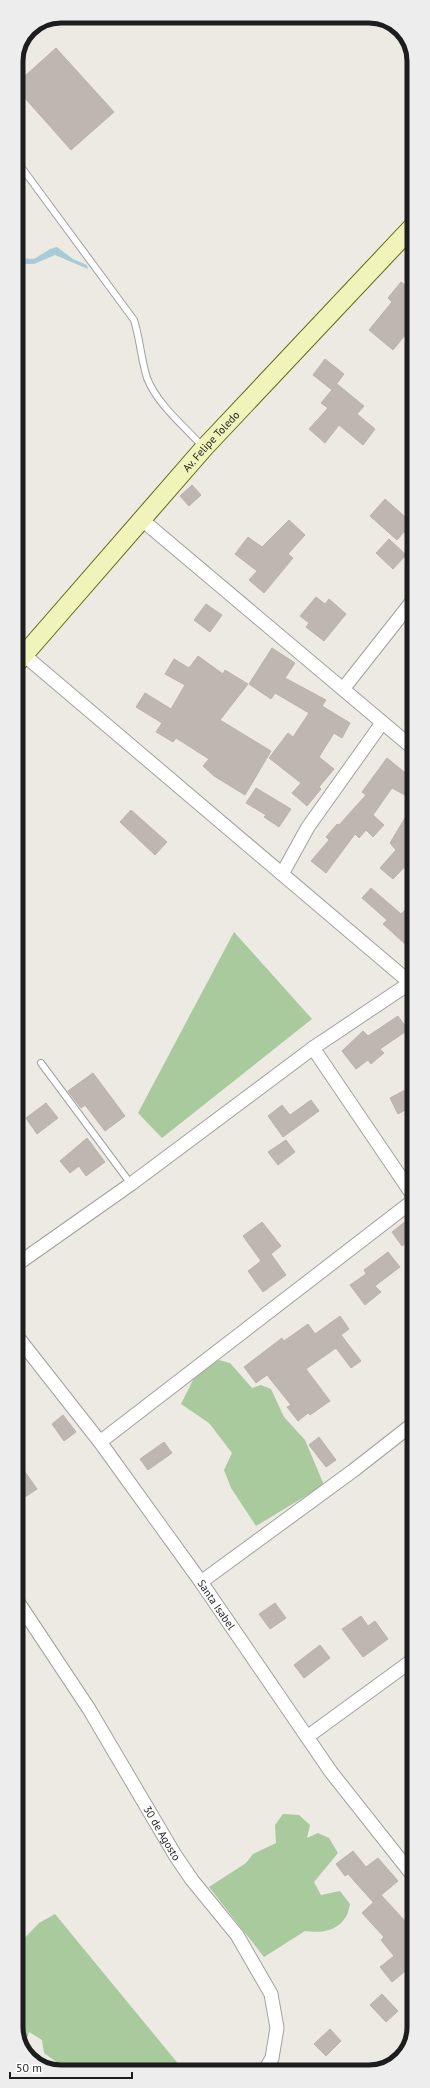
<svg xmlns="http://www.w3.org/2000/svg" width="430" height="2088" font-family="'PT Sans',sans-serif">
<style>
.forest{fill:#a8ca9c}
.water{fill:#a7ccd8}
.building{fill:#beb6b1;stroke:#beb2a7}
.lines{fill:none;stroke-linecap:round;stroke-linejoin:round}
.service-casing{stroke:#a1a1a1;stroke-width:8}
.minor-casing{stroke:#a1a1a1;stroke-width:15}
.secondary-casing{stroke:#5f6b0d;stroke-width:20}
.service{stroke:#fff;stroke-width:6}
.minor{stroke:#fff;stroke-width:13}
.secondary{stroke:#f0f4bb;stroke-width:18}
.labels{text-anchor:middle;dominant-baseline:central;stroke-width:4;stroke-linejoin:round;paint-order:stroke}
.street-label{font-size:11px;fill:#1d1d1d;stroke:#fff}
.rim{fill:none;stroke:#1d1d1d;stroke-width:5}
</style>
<rect width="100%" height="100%" fill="#edeae4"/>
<path class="forest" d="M234 932 312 1019 162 1138 138 1113Z
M219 1360 230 1363 252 1388 261 1385 271 1389 284 1417 305 1440 324 1485 256 1526 231 1488 224 1470 232 1453 209 1423 181 1404 196 1374Z
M283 1814 299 1815 310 1825 307 1838 318 1833 329 1838 338 1853 314 1882 321 1895 340 1891 350 1904C349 1908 348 1915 345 1918 336 1932 319 1933 305 1931L264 1957 209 1887 246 1863 253 1854 276 1843 275 1825Z
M16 1845 18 1848 20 1877 16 1880Z
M55 1914 185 2072H67L62 2066 44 2053 42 2040 29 2032 24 2048 16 2033V1947L39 1923Z"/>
<path class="water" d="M57 247 73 259 87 265 88 269 55 255 34 264H24L16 266V258L34 259 50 249Z"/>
<path class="building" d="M56 48 114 112 71 150 16 88V84Z
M401 282 414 292V324L393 350 369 330 392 302 388 298Z
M325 359 344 374 332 390 313 375Z
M337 384 364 406 357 414 375 429 363 445 339 425 325 443 309 429 328 408 321 403Z
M192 485 201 495 189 506 180 496Z
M385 499 412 523 397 540 370 516Z
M289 520 305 535 288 554 293 558 264 593 249 580 257 571 235 554 248 537 262 547Z
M389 539 406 555 393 569 376 553Z
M316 597 325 604 329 599 346 614 324 641 306 627 309 623 300 616Z
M206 604 222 615 210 632 194 620Z
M272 648 295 663 285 678 326 700 322 706 350 723 342 738 334 733 319 757 334 769 319 787 321 789 307 806 292 793 301 783 269 758 288 733 293 737 309 713 275 693 271 699 249 684Z
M198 656 223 674 225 670 248 684 220 720 271 751 245 795 214 776 203 766 209 759 176 738 173 742 156 732 162 723 136 707 145 693 171 709 185 685 165 674 174 659 189 668Z
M387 758 414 780V800L392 788 373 815 384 825 373 837 366 830 359 838 355 834 326 873 311 861 329 840 326 837 337 824 339 825 366 795 362 792Z
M256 788 291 809 279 827 264 817 266 815 246 803Z
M414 803V857L393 879 380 868 396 850 390 843Z
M131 810 167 842 155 855 120 822Z
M371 888 401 914 414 901V952L383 924 387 920 362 898Z
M398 1016 408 1030 380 1049 384 1053 371 1064 368 1060 356 1069 342 1051 363 1031 368 1036Z
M93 1073 125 1116 105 1131 85 1105 81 1108 68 1091Z
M407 1089 414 1101V1105L398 1114 390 1098Z
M311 1100 319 1111 283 1137 268 1116 282 1105 290 1115Z
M46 1103 58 1118 37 1134 26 1118Z
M87 1138 105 1162 86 1176 79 1166 70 1173 60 1161Z
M286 1140 295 1152 278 1165 268 1152Z
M406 1221 414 1231V1237L402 1246 392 1232Z
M262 1222 281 1246 271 1254 286 1275 263 1292 248 1271 261 1261 243 1236Z
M388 1252 400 1267 375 1286 381 1292 365 1305 350 1285 366 1274 364 1270Z
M340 1316 349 1329 341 1335 361 1361 351 1368 336 1348 306 1369 330 1401 310 1415 308 1413 298 1421 287 1407 291 1405 267 1375 256 1383 244 1367 282 1338 284 1341 308 1324 315 1334Z
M63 1415 76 1432 64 1441 52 1424Z
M319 1437 336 1460 326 1467 309 1445Z
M164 1442 172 1453 148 1470 140 1459Z
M16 1459 37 1489 16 1503Z
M275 1603 286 1618 270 1629 259 1614Z
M361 1616 368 1626 375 1621 388 1639 363 1657 342 1629Z
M320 1645 330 1658 304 1678 294 1665Z
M353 1851 366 1867 378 1858 398 1881 373 1902 348 1874 345 1876 336 1864Z
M381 1895 405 1921 409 1918 414 1925V1940L404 1948 414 1961V1964L392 1982 380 1967 394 1956 381 1940 384 1937 362 1913Z
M382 1994 398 2011 386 2022 370 2005Z
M330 2029 341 2041 326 2056 314 2044Z"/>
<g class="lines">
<defs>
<path id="service" d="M19 164 134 320C140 339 141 359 147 378 157 404 184 426 203 447
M41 1063 131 1184"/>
<g id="minor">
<path d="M141 519 414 749"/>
<path d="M24 655 414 986"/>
<path d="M343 689 414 599"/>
<path d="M282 874 308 827 382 723"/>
<path d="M313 1048 414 1197"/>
<path d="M16 1265 131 1184 313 1048 410 983 414 977"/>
<path id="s1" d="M16 1335 100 1442 201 1582 331 1772 414 1877"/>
<path d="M100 1442 414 1200"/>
<path d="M201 1582 354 1470 414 1423"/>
<path id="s2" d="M16 1599 89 1709 175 1855 192 1880 237 1935 271 1994 277 2028 272 2058 264 2072"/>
<path d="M307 1737 414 1659"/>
</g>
<g id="secondary">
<path id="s3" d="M16 664 204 448 414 225"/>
</g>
</defs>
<use href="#service" class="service-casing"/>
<use href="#minor" class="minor-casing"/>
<use href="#secondary" class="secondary-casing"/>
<use href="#service" class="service"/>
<use href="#minor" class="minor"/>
<use href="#secondary" class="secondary"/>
</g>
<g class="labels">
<g class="street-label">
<text stroke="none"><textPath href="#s3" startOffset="296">Av. Felipe Toledo</textPath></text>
<text stroke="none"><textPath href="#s1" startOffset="336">Santa Isabel</textPath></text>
<text stroke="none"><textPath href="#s2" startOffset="276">30 de Agosto</textPath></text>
</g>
</g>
<path d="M0 0H430V2088H0ZM61 23H369A38 38 0 0 1 407 61V2027A38 38 0 0 1 369 2065H61A38 38 0 0 1 23 2027V61A38 38 0 0 1 61 23Z" fill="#ededed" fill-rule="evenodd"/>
<path class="rim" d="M61 23H369A38 38 0 0 1 407 61V2027A38 38 0 0 1 369 2065H61A38 38 0 0 1 23 2027V61A38 38 0 0 1 61 23Z"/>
<path d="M10 2072v6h122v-6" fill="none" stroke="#1d1d1d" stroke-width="2"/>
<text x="16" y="2072" font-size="12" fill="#1d1d1d" stroke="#ffffff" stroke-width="3" paint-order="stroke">50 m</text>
</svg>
